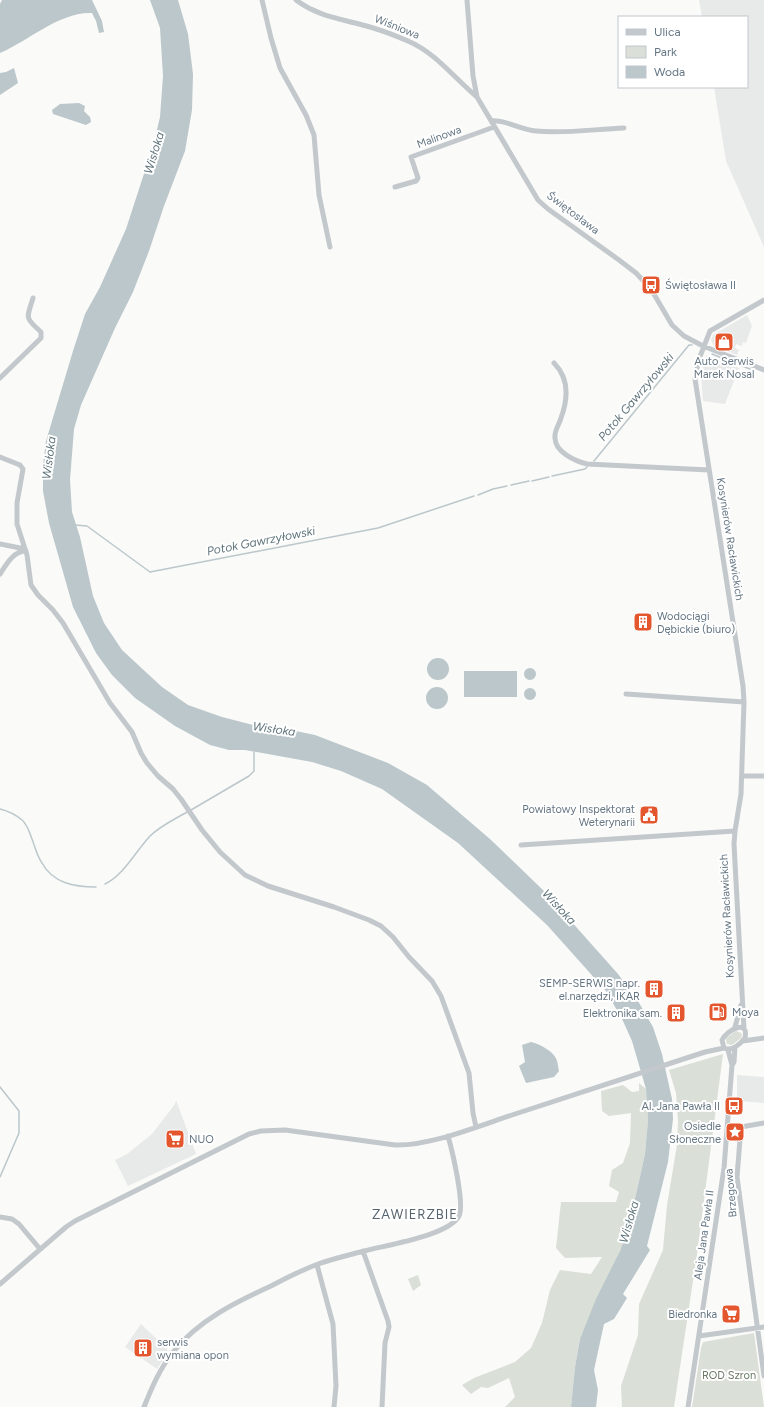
<svg xmlns="http://www.w3.org/2000/svg" width="764" height="1407" font-family="Figtree,sans-serif">
<style>
.built{fill:#e8e9e9}
.green{fill:#dadfd7}
.water{fill:#bbc7cb}
.lines{fill:none;stroke-linecap:round;stroke-linejoin:round}
.stream{stroke:#bbc7cb;stroke-width:1.5}
.minor{stroke:#c3c8cc;stroke-width:5}
.labels{text-anchor:middle;dominant-baseline:central;stroke-width:4;stroke-linejoin:round;paint-order:stroke}
.street-label{font-size:11px;fill:#657683;stroke:#fff}
.poi-label{font-size:11px;fill:#657683;stroke:#fff;text-anchor:end}
.park-label{font-size:11px;fill:#687a64;stroke:#fff}
.water-label{font-size:12px;font-style:italic;fill:#60757c;stroke:#fff}
.quarter-label{font-size:13px;letter-spacing:1px;fill:#57646e;stroke:#fff}
</style>
<rect width="100%" height="100%" fill="#fafaf8"/>
<path class="built" d="M699 0H764V247L726 161 714 87H747V17H702Z
M747 315 752 326 746 343 743 342 742 346 736 344 735 348 739 350 737 355 714 346 711 340 713 335Z
M707 355 739 368 725 404 703 401 701 373 705 358Z
M737 1075 764 1077V1103L737 1101Z
M176 1100 196 1154 128 1186 115 1160 127 1154 152 1134 175 1104Z
M141 1324 167 1349 168 1353 157 1369 125 1347Z"/>
<path class="green" d="M736 1031 741 1033 742 1035 741 1038 732 1045 727 1044 726 1040V1038Z
M723 1054 697 1254 674 1407H622L621 1386 638 1335 639 1304 663 1250 667 1205 677 1145 678 1122 676 1093 669 1070Z
M639 1083 646 1089 648 1120 645 1154 629 1226 620 1251 580 1339 575 1367 571 1407H505L515 1397 509 1378 488 1388 481 1387 471 1394 462 1385 474 1378 515 1362 531 1348 542 1323 550 1290 560 1270 591 1274 602 1257 565 1258 556 1248 561 1202H616L619 1192 609 1186 612 1170 623 1163 630 1143 631 1113 609 1116 602 1111 601 1091 623 1085 632 1092 639 1091Z
M418 1275 421 1285 413 1291 408 1279Z
M754 1333 764 1407H692L701 1348 703 1342Z"/>
<path class="water" d="M2 0H92L102 21 104 32 99 33 96 21 92 13C61 11 28 41 0 53V4Z
M150 0H178L188 34 193 74 192 110 185 151 164 206 149 251 133 292 115 328 81 405 74 429 70 480 72 512 80 537 93 596 104 623 122 650 162 687 188 705 222 717 265 728 291 730 315 735 388 763 427 785 490 839 545 892 618 974 638 1001 653 1027 662 1054 672 1099 673 1119 668 1162 647 1246 650 1250 623 1294 627 1298 614 1319 604 1324 594 1370 598 1390 596 1407H571L575 1367 580 1339 596 1299 620 1251 629 1226 645 1154 648 1120 646 1089 632 1041 623 1021 606 991 547 925 458 843 382 789 341 771 312 762 245 750H229L210 745 175 726 135 698 112 675 96 653 73 607 49 523 43 491V465L46 441 73 351 85 314 100 287 126 229 153 146 160 117 163 76 160 28Z
M14 68 18 83 0 95V73L6 72Z
M79 103 85 106 84 111 90 117 91 122 86 125 53 114 52 110 60 104Z
M427 669a11 11 0 1 1 22 0a11 11 0 1 1-22 0Z
M524 674a6 6 0 1 1 12 0a6 6 0 1 1-12 0Z
M464 671H517V697H464Z
M426 698a11 11 0 1 1 22 0a11 11 0 1 1-22 0Z
M524 694a6 6 0 1 1 12 0a6 6 0 1 1-12 0Z
M531 1042C540 1044 555 1052 557 1061 558 1064 558 1068 559 1071L554 1077 526 1083 519 1066 525 1062 522 1045Z"/>
<g class="lines">
<path class="stream" d="M712 354 750 369
M594 461 689 345H692
M552 476 585 469 587 467
M532 481 549 477
M511 485 529 481
M478 495 493 489 507 486
M75 525 87 526 150 572 378 528 474 496
M0 809C8 811 16 815 22 820 27 824 30 833 32 839 35 847 37 856 42 863 53 883 74 887 96 887
M191 810 249 776 254 771V752
M105 884C123 876 136 851 150 836 160 826 175 819 187 812
M0 1087 19 1111V1133L0 1177"/>
<path class="minor" d="M262 0 271 38 280 68 306 115 314 135 319 195 330 247
M296 0C316 15 335 18 359 24 375 28 392 34 408 41 436 53 454 78 477 97
M467 0 473 76 477 97 538 200 548 209 619 260 636 273 651 289 672 325 684 336 703 346 764 370
M491 121C505 119 520 130 536 131 565 134 595 129 624 128
M395 187 416 181 418 178 411 157 494 127
M554 363C569 378 568 399 561 418 559 425 554 431 555 438 555 452 575 461 587 464L709 470
M0 378 41 338V332C24 317 27 318 33 298
M0 457 20 465 23 469 17 503V524L27 555 31 585 38 595 53 610 63 623 110 703 132 732 141 753 147 763 158 776 173 789 181 799 202 830 220 852 245 875 268 886 334 907 369 920 381 926 393 937 409 957 432 981 441 996 469 1073 473 1113 476 1127
M0 544 25 549
M0 574C6 565 13 551 26 551
M626 694 744 702
M742 776H764
M521 845 735 831
M735 1027 741 1005
M744 1029 734 844 735 831 741 794 744 702 743 686 695 379 699 359 710 331 764 300
M743 1041 764 1038
M728 1050 732 1065
M728 1126 741 1127 764 1123
M741 1127 737 1177 764 1376
M0 1217 12 1219 19 1224 40 1249
M363 1251 388 1321 389 1327 385 1343 382 1407
M317 1265 333 1324 336 1386 334 1407
M0 1284 66 1227 75 1221 249 1134 261 1131 285 1130 395 1145C430 1146 479 1126 512 1115 577 1094 641 1073 705 1052L724 1048C732 1052 740 1044 745 1038 749 1018 727 1030 722 1040L724 1048
M699 1336 764 1327
M144 1407C152 1387 160 1368 174 1351 199 1320 236 1302 271 1286 286 1278 302 1270 318 1264 332 1259 349 1255 364 1251 386 1245 448 1236 459 1216 465 1204 452 1150 448 1136
M688 1407 724 1168 732 1065 734 1062 735 1047"/>
</g>
<defs>
<symbol id="bus-square" viewBox="-11 -11 22 22"><rect x="-9" y="-9" width="18" height="18" rx="4" fill="#e4572e" stroke="#fff"/><path d="M-5-6H5V4H4V6H2V4H-2V6H-4V4H-5ZM-3.5-4V0h7V-4ZM-3.5 1.2v1.5H-2V1.2ZM2 1.2v1.5H3.5V1.2Z" fill="#fff"/></symbol>
<symbol id="shop-square" viewBox="-11 -11 22 22"><rect x="-9" y="-9" width="18" height="18" rx="4" fill="#e4572e" stroke="#fff"/><path d="M-5-2.5h2.3a2.7 3.5 0 0 1 5.4 0H5L5.5 6h-11ZM-1.5-2.5h3a1.5 2.3 0 0 0-3 0Z" fill="#fff"/></symbol>
<symbol id="building-square" viewBox="-11 -11 22 22"><rect x="-9" y="-9" width="18" height="18" rx="4" fill="#e4572e" stroke="#fff"/><path d="M-4-6H4V6H1V3H-1V6H-4ZM-2.5-4.3h1.7v1.8h-1.7ZM.8-4.3h1.7v1.8H.8ZM-2.5-1h1.7V.8h-1.7ZM.8-1h1.7V.8H.8Z" fill="#fff"/></symbol>
<symbol id="civic-square" viewBox="-11 -11 22 22"><rect x="-9" y="-9" width="18" height="18" rx="4" fill="#e4572e" stroke="#fff"/><path d="M-.6-6.5H3V-4.5H.6V-3L4-1V1h2V6H-6V1h2V-1L-.6-3ZM-1.2 2.5V6h2.4V2.5Z" fill="#fff"/></symbol>
<symbol id="fuel-square" viewBox="-11 -11 22 22"><rect x="-9" y="-9" width="18" height="18" rx="4" fill="#e4572e" stroke="#fff"/><path d="M-5.5-6h7V0h2V4h1.3V-2.5L3-4.5l.8-.8L6-3V5H2.5V1h-1V6h-7ZM-4.2-4.7v3.2H.2V-4.7Z" fill="#fff"/></symbol>
<symbol id="sight-square" viewBox="-11 -11 22 22"><rect x="-9" y="-9" width="18" height="18" rx="4" fill="#e4572e" stroke="#fff"/><path d="M0-6L1.8-2.2L6-1.7L2.9 1.2L3.7 5.4L0 3.3L-3.7 5.4L-2.9 1.2L-6-1.7L-1.8-2.2Z" fill="#fff"/></symbol>
<symbol id="supermarket-square" viewBox="-11 -11 22 22"><rect x="-9" y="-9" width="18" height="18" rx="4" fill="#e4572e" stroke="#fff"/><path d="M-6-5.5h2.5l.6 2H6L4.5 2H-2.5L-4.4-4H-6ZM-1.5 3.2a1.3 1.3 0 1 0 .1 0ZM3 3.2a1.3 1.3 0 1 0 .1 0Z" fill="#fff"/></symbol>
</defs>
<g fill-rule="evenodd">
<use href="#bus-square" x="640" y="274" width="22" height="22"/>
<use href="#shop-square" x="713" y="331" width="22" height="22"/>
<use href="#building-square" x="632" y="611" width="22" height="22"/>
<use href="#civic-square" x="638" y="804" width="22" height="22"/>
<use href="#building-square" x="643" y="978" width="22" height="22"/>
<use href="#fuel-square" x="707" y="1001" width="22" height="22"/>
<use href="#building-square" x="665" y="1002" width="22" height="22"/>
<use href="#bus-square" x="723" y="1095" width="22" height="22"/>
<use href="#sight-square" x="724" y="1121" width="22" height="22"/>
<use href="#supermarket-square" x="164" y="1128" width="22" height="22"/>
<use href="#supermarket-square" x="720" y="1303" width="22" height="22"/>
<use href="#building-square" x="132" y="1337" width="22" height="22"/>
</g>
<g class="labels">
<g class="street-label">
<text transform="translate(397 27) rotate(22)">Wiśniowa</text>
<text transform="translate(439 137) rotate(-20)">Malinowa</text>
<text transform="translate(573 213) rotate(37)">Świętosława</text>
<text transform="translate(730 539) rotate(81)">Kosynierów Racławickich</text>
<text transform="translate(727 916) rotate(-93)">Kosynierów Racławickich</text>
<text transform="translate(731 1193) rotate(-95)">Brzegowa</text>
<text transform="translate(704 1235) rotate(-82)">Aleja Jana Pawła II</text>
</g>
<g class="poi-label">
<text x="665" y="285" text-anchor="start">Świętosława II</text>
<text x="724" y="361" text-anchor="middle">Auto Serwis<tspan x="724" dy="13">Marek Nosal</tspan></text>
<text x="657" y="616" text-anchor="start">Wodociągi<tspan x="657" dy="13">Dębickie (biuro)</tspan></text>
<text x="635" y="809">Powiatowy Inspektorat<tspan x="635" dy="13">Weterynarii</tspan></text>
<text x="640" y="983">SEMP-SERWIS napr.<tspan x="640" dy="13">el.narzędzi, IKAR</tspan></text>
<text x="732" y="1012" text-anchor="start">Moya</text>
<text x="662" y="1013">Elektronika sam.</text>
<text x="720" y="1106">Al. Jana Pawła II</text>
<text x="721" y="1126">Osiedle<tspan x="721" dy="13">Słoneczne</tspan></text>
<text x="189" y="1139" text-anchor="start">NUO</text>
<text x="717" y="1314">Biedronka</text>
<text x="157" y="1342" text-anchor="start">serwis<tspan x="157" dy="13">wymiana opon</tspan></text>
</g>
<g class="park-label">
<text x="729" y="1375">ROD Szron</text>
</g>
<g class="water-label">
<text transform="translate(154 153) rotate(-73)">Wisłoka</text>
<text transform="translate(636 397) rotate(-50)">Potok Gawrzyłowski</text>
<text transform="translate(49 458) rotate(-83)">Wisłoka</text>
<text transform="translate(261 541) rotate(-11)">Potok Gawrzyłowski</text>
<text transform="translate(274 729) rotate(8)">Wisłoka</text>
<text transform="translate(559 907) rotate(47)">Wisłoka</text>
<text transform="translate(629 1222) rotate(-74)">Wisłoka</text>
</g>
<g class="quarter-label">
<text x="415" y="1214">ZAWIERZBIE</text>
</g>
</g>
<rect x="618" y="16" width="130" height="72" fill="#ffffff" stroke="#c1c8cd"/>
<rect x="626" y="29" width="20" height="6" fill="#c3c8cc" stroke="#c1c8cd"/>
<text x="654" y="36" font-size="12" fill="#657683">Ulica</text>
<rect x="626" y="46" width="20" height="12" fill="#dadfd7" stroke="#c1c8cd"/>
<text x="654" y="56" font-size="12" fill="#657683">Park</text>
<rect x="626" y="66" width="20" height="12" fill="#bbc7cb" stroke="#c1c8cd"/>
<text x="654" y="76" font-size="12" fill="#657683">Woda</text>
</svg>
